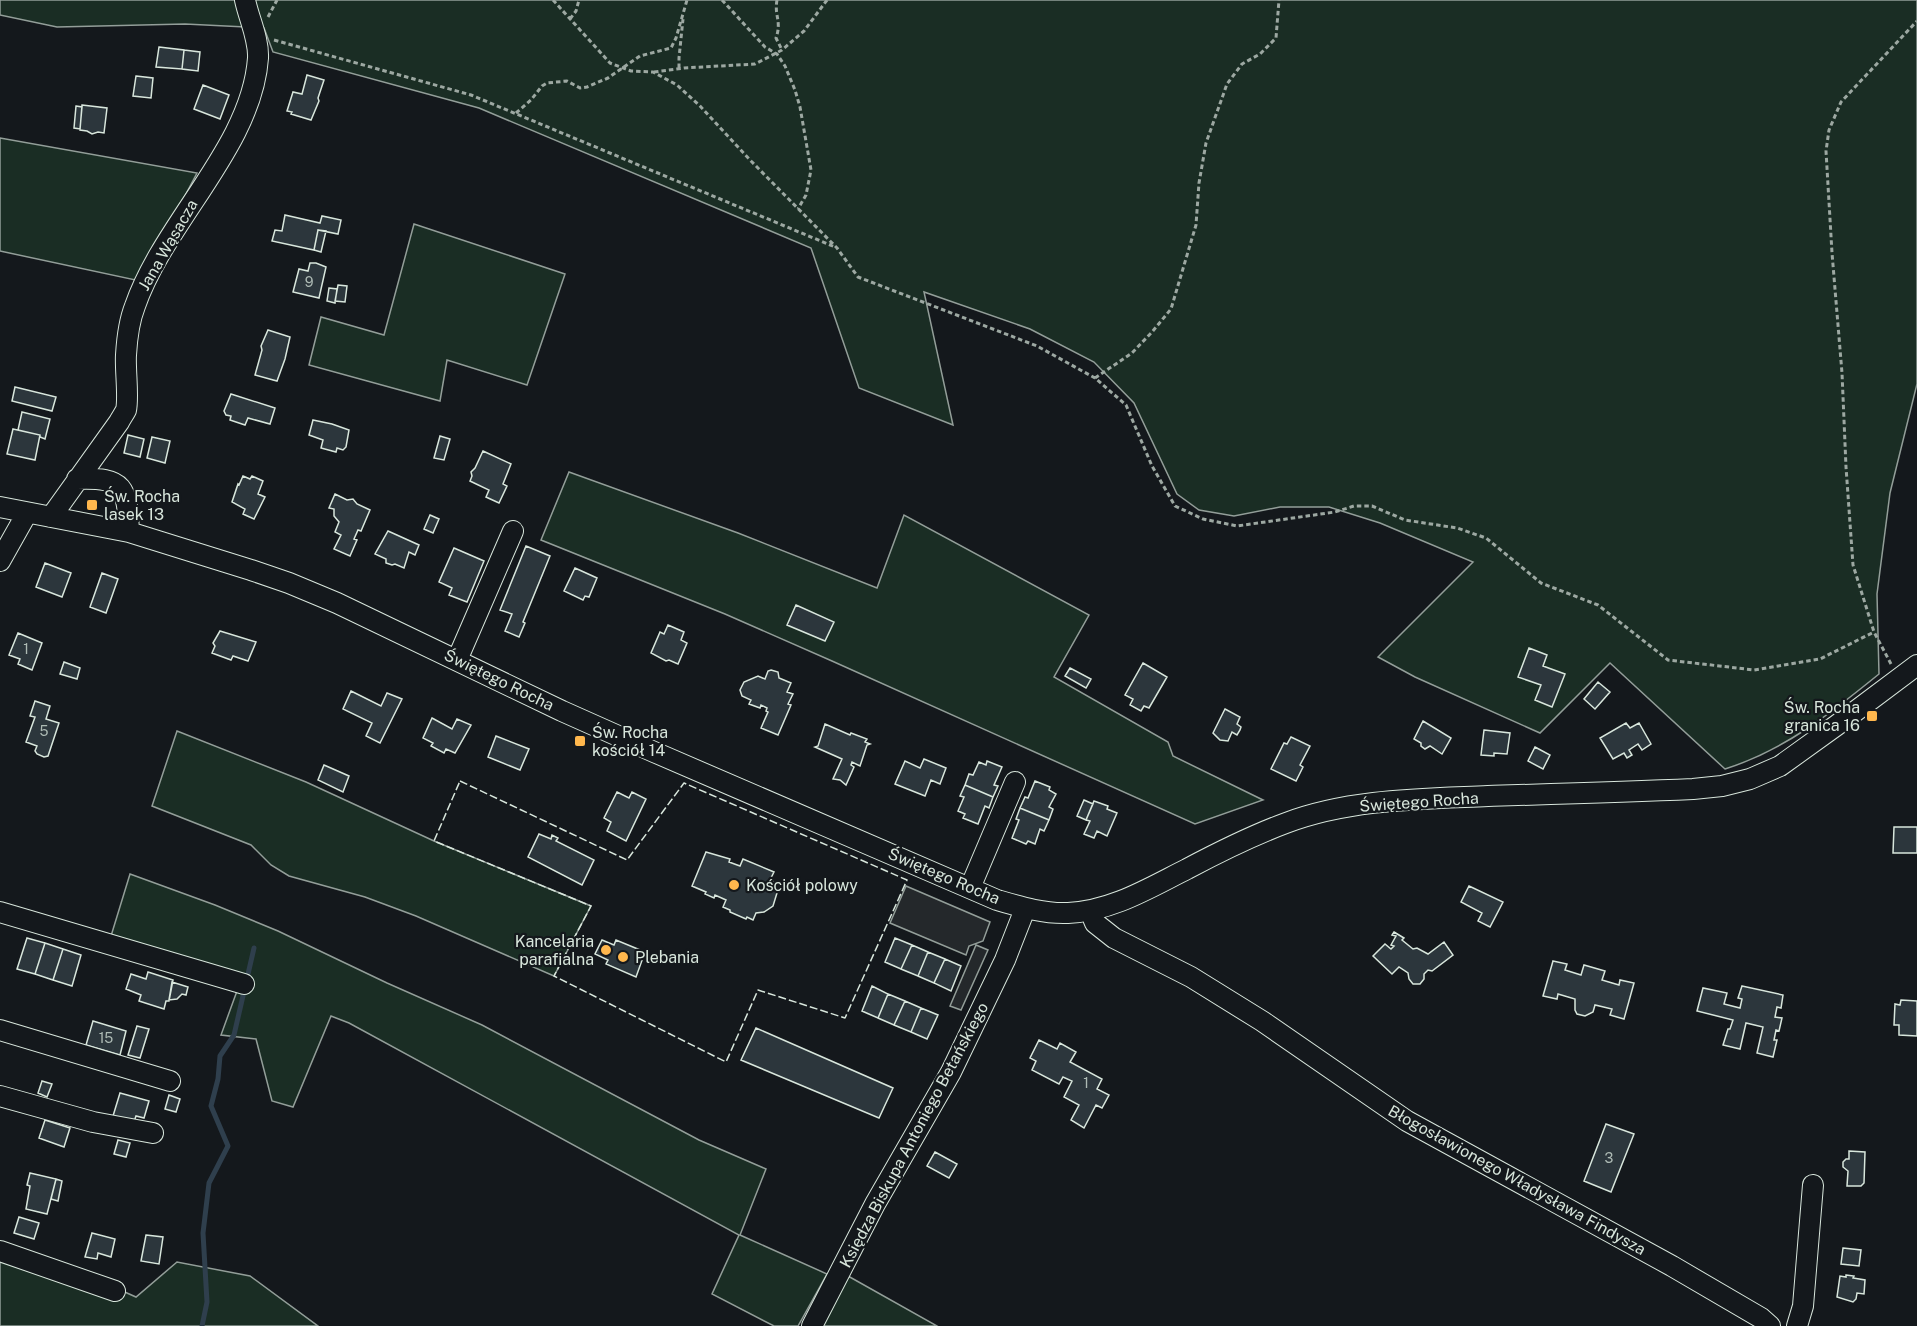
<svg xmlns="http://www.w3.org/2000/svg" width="1917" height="1326" font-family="'Public Sans',sans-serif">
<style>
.green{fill:#1a2d24;stroke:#939e99;stroke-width:1.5}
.parking{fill:#24282b;stroke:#939e99;stroke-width:1.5}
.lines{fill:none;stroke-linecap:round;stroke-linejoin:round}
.stream{stroke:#2f3f4d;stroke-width:5}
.building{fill:#2c363c;stroke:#d8e6dc;stroke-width:1.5}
.minor-casing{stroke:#d8e6dc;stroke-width:22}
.path{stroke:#9da8a2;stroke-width:3;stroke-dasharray:4.5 3;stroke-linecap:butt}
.minor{stroke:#14181c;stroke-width:20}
.fence{stroke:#d8e6dc;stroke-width:1.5;stroke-dasharray:8 3;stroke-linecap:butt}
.poi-dot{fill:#ffb74d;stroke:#14181c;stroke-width:2}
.labels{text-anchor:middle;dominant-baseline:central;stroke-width:4.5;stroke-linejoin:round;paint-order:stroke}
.number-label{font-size:14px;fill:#adbab4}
.street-label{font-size:16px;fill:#d8e6dc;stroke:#14181c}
.poi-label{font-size:16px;fill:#d8e6dc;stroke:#14181c;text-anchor:start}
</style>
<rect width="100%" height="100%" fill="#14181c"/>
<path class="green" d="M0 0H1917V384L1890 493 1877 594 1879 674C1831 713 1785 750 1725 769L1610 663 1540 733 1415 677 1378 657 1473 562 1380 523 1329 507H1280L1234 516 1199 510 1177 494 1134 403 1094 362 1030 329 924 292 953 425 859 388 811 248 479 108 273 52 264 28 185 24 57 27 0 15Z
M0 138 197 173 140 281 0 251Z
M414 224 565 274 527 385 447 360 440 401 309 365 321 317 384 335Z
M569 472 738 533 877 588 904 515 1089 615 1054 677 1168 742 1173 756 1263 800 1195 824 832 661 725 614 541 540Z
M177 731 306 782 434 841 591 906 554 976 416 916 365 897 289 876 271 865 251 845 152 806Z
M130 874 215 905 278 931 387 983 482 1025 699 1140 766 1169 740 1235 827 1274 798 1326H774L712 1294 739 1235 349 1023 331 1016 293 1107 272 1101 256 1039 221 1035 241 980 111 936Z
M0 1248 62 1264 136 1297 177 1262 250 1276 318 1326H0Z
M848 1276 937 1326H819Z"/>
<path class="parking" d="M906 886 990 922 983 941 969 946 966 955 890 923Z
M976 945 988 950 961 1010 950 1006Z"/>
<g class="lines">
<path class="stream" d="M202 1326 207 1302 203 1233 209 1183 228 1146 211 1106 218 1079 220 1056 234 1035 254 948"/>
</g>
<path class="building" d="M159 47 184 50 182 69 156 67Z
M184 50 200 52 198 71 182 69Z
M307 75 324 80 318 98 319 101 311 120 291 114 292 112 287 111 293 92 302 94Z
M136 76 153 78 151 98 133 96Z
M203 85 229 95 220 119 194 109Z
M82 105 107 108 104 133 98 132 92 134 87 131 80 130Z
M76 106 82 107 80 129 74 128Z
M285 215 320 223 322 216 341 220 338 234 318 230 314 250 272 241 275 230 282 231Z
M318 230 326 231 321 252 314 250Z
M310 263H316L326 267 319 298 293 292 299 269 308 271Z
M338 285 347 286 345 302 335 301Z
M329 288 337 289 335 303 327 301Z
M268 330 290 337 285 359 277 381 255 375 262 350 261 346Z
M15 387 56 397 52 411 12 401Z
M231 394 275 408 270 424 248 418 245 425 230 420 231 416 226 415 224 411Z
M22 412 50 419 45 439 40 437V435L18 430Z
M313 420 332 424 349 430 346 447 343 450 337 448 336 452 321 448 323 440 309 435Z
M13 429 40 435 35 460 7 454Z
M128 435 144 439 140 457 124 453Z
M440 436 450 439 444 460 434 458Z
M152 437 170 441 165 463 147 458Z
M483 451 511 464 503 484 507 486 499 503 486 497 489 490 470 481 472 476 471 472 475 468Z
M243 476 250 479 252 476 263 481 258 494 265 497 254 519 243 514 245 509 232 502 238 484 239 485Z
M335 494 347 500 353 499 357 504 370 510 361 531 358 530 354 539 357 540 350 556 334 549 341 535 335 532 339 522 334 516V509L329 508Z
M430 515 439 519 433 533 424 529Z
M388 531 419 545 415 555 409 552 404 568 395 564 392 565 386 563V559L375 554Z
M526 546 550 556 523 622 525 623 519 637 505 631 512 614 500 610Z
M454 548 484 561 467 602 449 595 452 588 439 582Z
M45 563 71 573 62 597 36 587Z
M575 568 597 578 589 597 585 596 583 600 564 591Z
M102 573 118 579 106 613 90 607Z
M796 605 834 622 825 641 787 625Z
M668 625 684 632 681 640 687 643 678 664 669 660 666 661 651 653 660 632 664 634Z
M220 631 256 642 248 661 233 656 231 660 212 653 215 646 213 643Z
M18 633 42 643 32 670 18 664 20 659 9 655Z
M1529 648 1547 655 1543 666 1565 674 1552 707 1535 700 1541 685 1518 677Z
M64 662 80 668 77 679 60 674Z
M1143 663 1167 677 1149 708 1144 706 1141 711 1130 705 1133 699 1125 695Z
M1070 668 1091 679 1086 688 1065 676Z
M771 670 778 672 779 678 791 683 787 692 793 694 788 704 791 705 778 735 761 728 768 712 766 711 767 708 761 705 760 708 749 704 751 700 742 696 740 690 744 682 758 676 765 679 768 671Z
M1598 682 1610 692 1595 709 1584 699Z
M351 691 381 706 387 693 402 699 380 743 366 736 372 723 343 709Z
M35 701 50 706 46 719 59 723 48 756 44 757 37 754 35 751 37 746 26 742 35 717 30 716Z
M1225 709 1240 717 1237 724 1241 727 1240 730 1237 735 1232 732 1228 741 1220 740 1213 733Z
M432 718 452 729 457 719 471 725 455 753 446 749 444 753 431 746 433 743 423 738Z
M1423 721 1451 738 1442 754 1430 746 1425 749 1421 746V743L1414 739Z
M1626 723 1630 728 1639 723 1651 744 1642 750 1638 744 1629 750 1632 755 1627 758 1624 753 1613 759 1600 738Z
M825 724 850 735 851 733 867 739 865 742 870 744 867 745 860 766 852 762 851 765 854 767 846 785 840 780 833 779 842 759 815 747 818 746Z
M1484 730 1510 733 1507 754 1494 753V756L1481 755Z
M496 736 529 749 520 770 488 757Z
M1291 737 1310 746 1300 765 1303 767 1296 781 1271 769 1284 743 1287 744Z
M1535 747 1550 755 1543 769 1528 761Z
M924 759 946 768 940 784 931 780 925 796 895 784 905 761 920 768Z
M987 761 1002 767 994 785 998 786 993 797 965 785 969 774 973 775 979 762 986 765Z
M324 765 349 776 343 792 318 780Z
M1035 781 1050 787 1049 790 1056 794 1049 807 1053 809 1049 820 1020 808 1025 797 1028 798Z
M965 785 993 797 989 808 985 806 978 824 963 818 965 814 958 811 964 797 960 796Z
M617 792 629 798 632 792 646 799 626 841 607 831 611 822 604 818Z
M1084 800 1093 804 1086 820 1077 816Z
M1094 801 1108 806 1107 809 1117 813 1107 836 1097 831 1094 838 1084 834 1090 821 1086 820Z
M1020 808 1049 820 1044 831 1040 829 1035 844 1028 841 1026 844 1012 838 1019 820 1016 819Z
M1894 827H1917V853H1893Z
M539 834 551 839 552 835 558 838 556 841 594 860 582 885 528 857Z
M706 852 730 859 729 862 740 866 743 859 774 872 771 878 776 886 777 893 773 906 764 912 756 913 753 920 747 917 746 919 730 912V910L723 907 726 900 715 895 714 898 705 894 706 892 692 886Z
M1469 886 1503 902 1490 927 1478 921 1482 913 1461 902Z
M1394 932 1404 938 1402 940 1413 949 1417 948 1428 954 1444 942 1453 955 1432 971 1428 970 1424 974V979L1420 984H1413L1409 979 1408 973 1399 967 1392 974 1373 956 1385 944 1391 949 1394 946 1391 945 1396 936 1392 935Z
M27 938 45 943 35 974 17 969Z
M895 938 912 945 901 969 885 962Z
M602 940 614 945 616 940 645 952 636 977 606 964 608 960 595 954Z
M45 943 63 949 53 980 35 974Z
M912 945 928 952 918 976 901 969Z
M63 949 81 955 72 986 53 980Z
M928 952 945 959 934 983 918 976Z
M945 959 961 966 951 991 934 983Z
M1553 961 1567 964 1565 970 1581 975 1584 965 1605 971 1602 980 1619 985 1620 980 1634 983 1624 1019 1610 1015 1612 1009 1595 1005 1593 1012 1585 1016 1577 1014 1575 1010V999L1558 994 1557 999 1543 996Z
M148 972 173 980 169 1001H166L164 1009 139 1001 141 995 126 989 131 974 146 979Z
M172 982 188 987 186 995 182 994 177 999 169 1000Z
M872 986 888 994 878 1018 862 1011Z
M1742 986 1783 995 1781 1008 1777 1007 1775 1017 1782 1018 1779 1031 1776 1030 1774 1040H1777L1773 1057 1757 1053 1763 1027 1746 1023 1740 1049 1723 1045 1728 1029H1730L1733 1020 1697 1011 1703 988 1727 993 1724 1004 1740 1008 1742 999 1738 998Z
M888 994 905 1001 894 1025 878 1018Z
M1901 1000 1917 1001V1036L1899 1035V1025H1894L1895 1004 1900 1005Z
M905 1001 921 1008 911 1032 894 1025Z
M921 1008 938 1015 927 1039 911 1032Z
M93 1021 126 1031 120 1055 86 1045Z
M137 1026 149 1029 140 1058 128 1055Z
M756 1028 893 1088 879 1118 741 1060Z
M1039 1040 1057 1049 1060 1043 1076 1052 1070 1062 1102 1079 1097 1089 1109 1095 1102 1108 1096 1105 1084 1128 1071 1120 1079 1105 1064 1097 1072 1081 1063 1077 1059 1084 1032 1070 1036 1061 1030 1058Z
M42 1081 52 1084 47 1097 38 1093Z
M120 1093 149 1101 144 1118 136 1116 134 1122 113 1116Z
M169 1095 180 1099 176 1112 165 1109Z
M45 1120 70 1128 64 1147 39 1138Z
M1606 1124 1634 1134 1611 1192 1584 1181Z
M118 1140 130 1143 126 1157 114 1154Z
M1849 1151 1865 1152 1864 1183 1861 1186H1847L1848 1171 1843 1167V1162L1846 1159H1849Z
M935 1152 957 1164 949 1178 927 1166Z
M30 1173 56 1179 47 1214 26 1209 30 1186 27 1185Z
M56 1179 62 1181 58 1201 51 1199Z
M19 1217 39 1223 34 1239 14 1233Z
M92 1233 115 1239 111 1257 98 1253 97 1259 85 1257Z
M146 1235 163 1237 159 1264 141 1261Z
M1843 1248 1861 1250 1859 1266 1841 1264Z
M1846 1275 1854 1276 1853 1278 1865 1280 1864 1294 1857 1293 1856 1299 1853 1302 1837 1297 1840 1276 1846 1277Z"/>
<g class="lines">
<defs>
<path id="minor" d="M77 479C125 477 127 487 129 532
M0 507 129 532 251 570 289 583 337 603 562 711 654 752 997 900C1021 907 1044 914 1068 913 1112 911 1149 888 1187 869 1219 852 1251 836 1286 823 1349 799 1421 799 1488 796 1556 794 1625 792 1693 789L1722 786 1750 779 1780 766 1837 725 1917 665
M51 517 119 422C121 418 124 414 126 410 129 398 125 369 126 355 127 338 129 321 135 306 164 222 252 146 258 58 259 39 249 19 245 0
M0 561 27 513
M457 660 513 531
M970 888 1015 782
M1090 911 1095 923 1114 938 1191 977 1262 1021 1407 1121 1672 1266 1761 1318 1770 1326
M0 912 244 984
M0 1030 170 1081
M0 1096 93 1122 153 1133
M0 1251 115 1291
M812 1326 875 1204 951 1072 1005 960 1025 909
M1797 1326 1803 1306 1813 1185"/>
</defs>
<use href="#minor" class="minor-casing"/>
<path class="path" d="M553 0 610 63 631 71 653 72 677 85 700 106 751 161 837 248 858 277 1037 346 1095 378 1126 405 1152 466 1175 506 1203 519 1237 526 1335 512 1354 506H1372L1405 520 1457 528 1486 538 1541 583 1598 605 1668 660 1754 670 1820 659 1874 632
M722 0 765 47 777 54 785 66 795 90 800 107 811 170 806 195 798 209
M777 0C774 16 782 21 776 38L782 50
M268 17 277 0
M570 19 576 11 579 0
M274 40 471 95 835 247
M679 68V58L683 19
M654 72 684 68 755 64 782 50 804 31 827 0
M516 113 531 100 542 86 547 83 567 81 580 88 587 87 608 78 640 56 671 48 676 38 687 0
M1095 378 1132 353 1152 332 1171 309 1196 225 1199 183 1206 143 1227 84 1242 64 1260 54 1276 38 1279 0
M1891 664 1874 632 1853 565 1846 467 1842 373 1832 253 1826 151 1829 130 1841 102 1917 21"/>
<use href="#minor" class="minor"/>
<path class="fence" d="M460 781 627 860 684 783 907 880 845 1018 758 990 726 1062 554 976 591 906 434 841Z"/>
</g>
<g class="poi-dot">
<rect x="86" y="499" width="12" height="12" rx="3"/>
<rect x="1866" y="710" width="12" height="12" rx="3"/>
<rect x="574" y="735" width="12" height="12" rx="3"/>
<circle cx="734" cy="885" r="6"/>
<circle cx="606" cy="950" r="6"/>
<circle cx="623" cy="957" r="6"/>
</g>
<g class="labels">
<g class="number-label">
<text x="309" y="282">9</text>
<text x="26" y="649">1</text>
<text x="44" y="731">5</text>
<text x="106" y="1038">15</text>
<text x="1086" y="1083">1</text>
<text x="1609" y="1158">3</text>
</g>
<g class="street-label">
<text transform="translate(168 245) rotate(-60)">Jana Wąsacza</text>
<text transform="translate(499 680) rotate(26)">Świętego Rocha</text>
<text transform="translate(1419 802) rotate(-4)">Świętego Rocha</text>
<text transform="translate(944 876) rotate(23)">Świętego Rocha</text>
<text transform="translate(914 1135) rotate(-62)">Księdza Biskupa Antoniego Betańskiego</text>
<text transform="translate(1517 1180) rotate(29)">Błogosławionego Władysława Findysza</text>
</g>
<g class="poi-label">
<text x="104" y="496">Św. Rocha<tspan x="104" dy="18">lasek 13</tspan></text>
<text x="1860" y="707" text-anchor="end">Św. Rocha<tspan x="1860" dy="18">granica 16</tspan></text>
<text x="592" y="732">Św. Rocha<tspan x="592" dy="18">kościół 14</tspan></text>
<text x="746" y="885">Kościół polowy</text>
<text x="594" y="941" text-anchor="end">Kancelaria<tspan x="594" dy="18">parafialna</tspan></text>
<text x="635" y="957">Plebania</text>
</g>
</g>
</svg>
